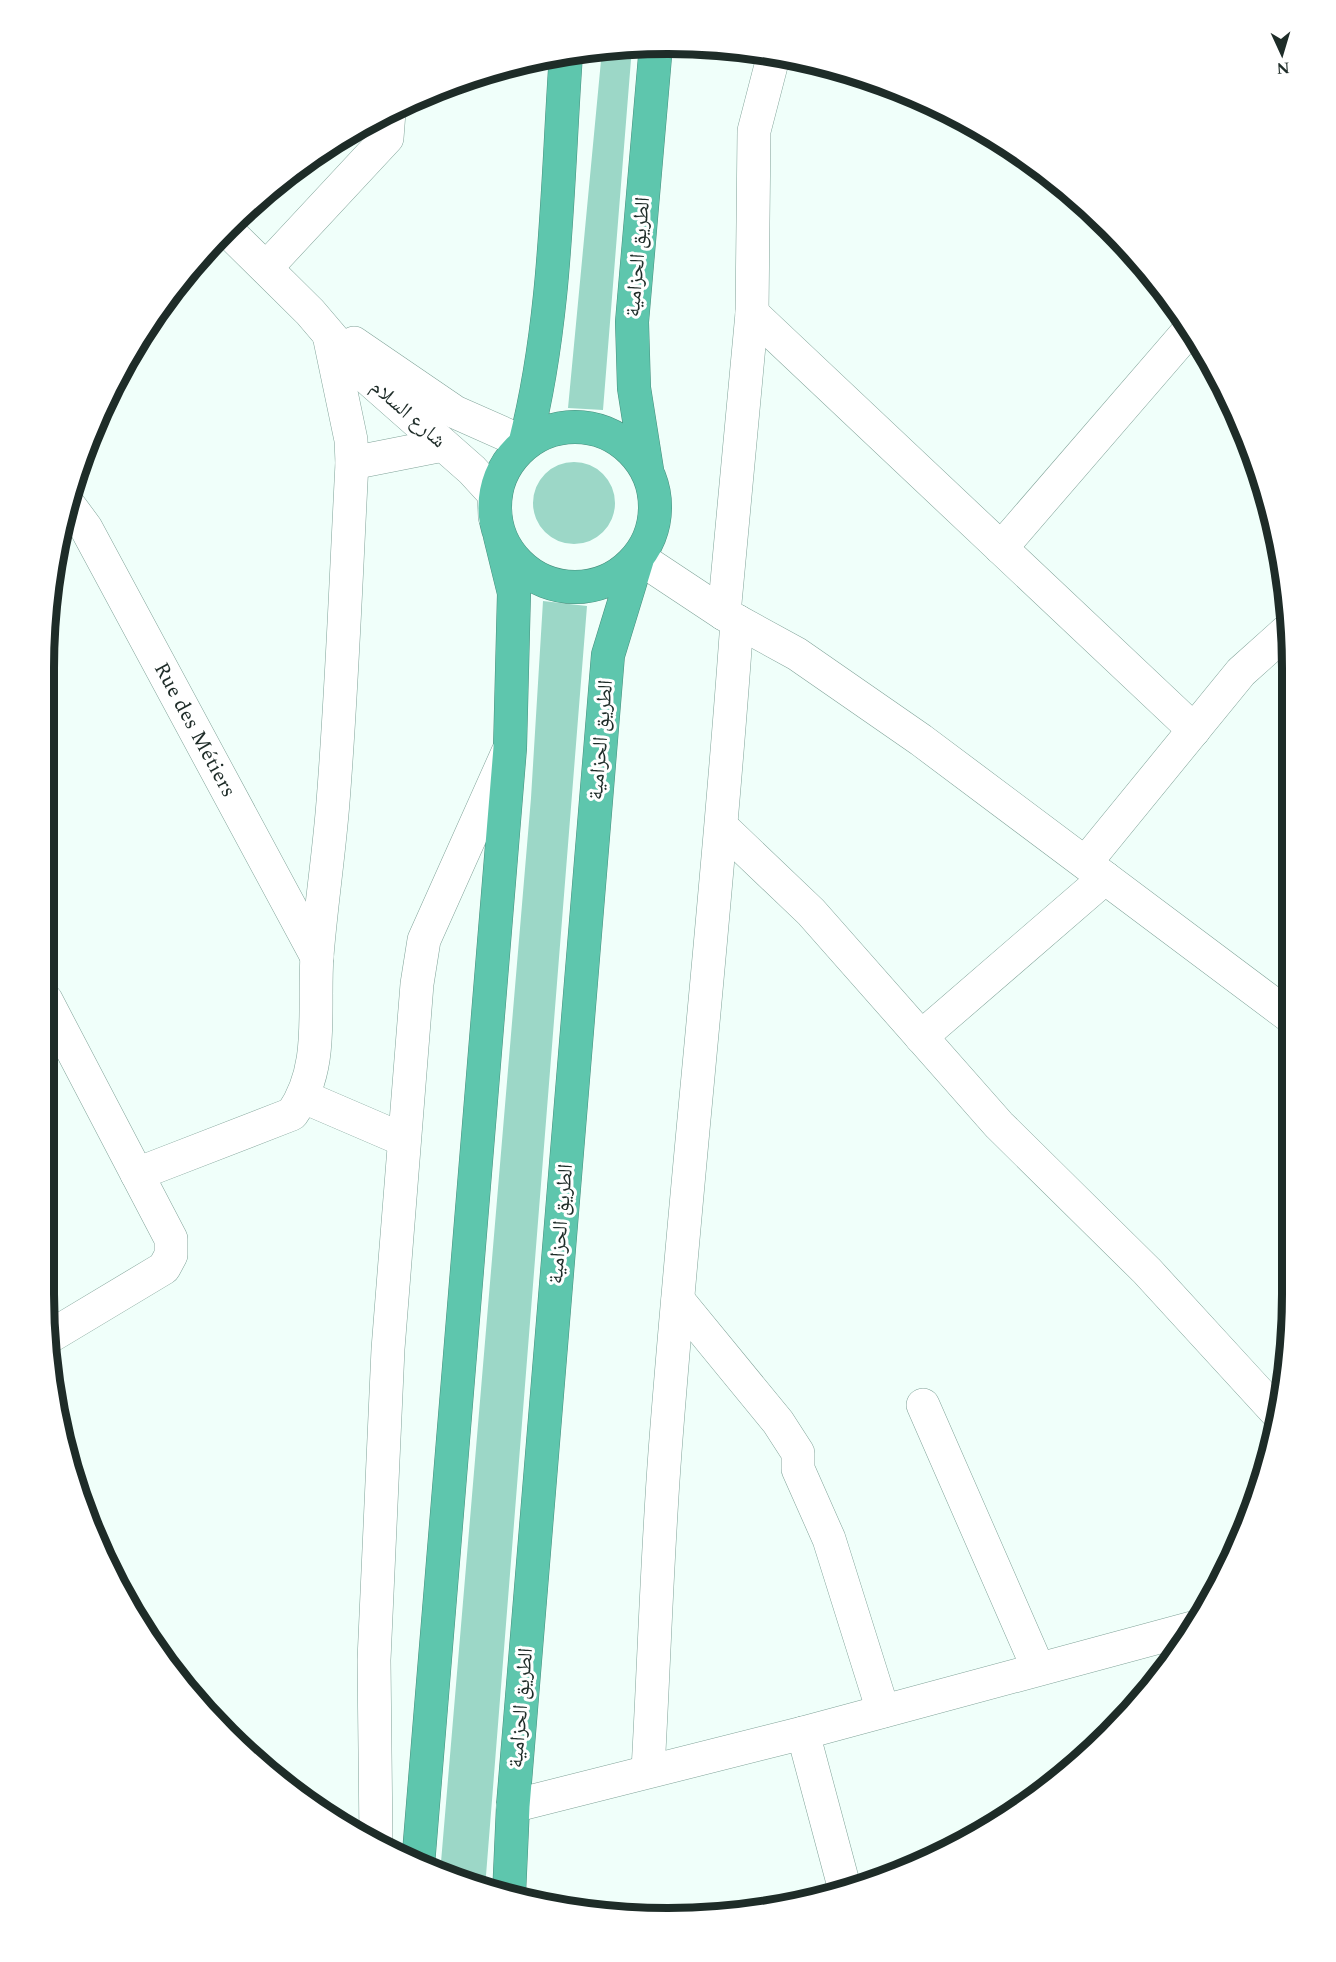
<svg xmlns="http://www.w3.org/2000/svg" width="1336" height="1962" font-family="Spectral,'Noto Naskh Arabic',serif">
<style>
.green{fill:#9cd7c7}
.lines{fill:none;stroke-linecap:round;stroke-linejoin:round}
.street-casing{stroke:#80a399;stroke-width:34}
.highway-casing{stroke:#48907e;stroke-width:34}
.street{stroke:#fff;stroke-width:33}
.highway{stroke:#5ec6ad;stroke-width:33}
.labels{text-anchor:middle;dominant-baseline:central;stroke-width:6;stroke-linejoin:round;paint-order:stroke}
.street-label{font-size:21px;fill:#1e2c28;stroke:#fff}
.rim{fill:none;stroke:#1e2c28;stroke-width:8}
</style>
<rect width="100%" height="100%" fill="#f0fffa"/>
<path class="green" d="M632 47 603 410 568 408 602 50Z
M533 503a41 41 0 1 1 82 0a41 41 0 1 1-82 0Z
M543 601 587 606 485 1888 440 1874 531 798Z"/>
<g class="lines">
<defs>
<g id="street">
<path d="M225 228 310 312 362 373 472 470 494 494 495 517"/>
<path d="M266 268 387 138 389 112"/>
<path d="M752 313 1194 730"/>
<path d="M354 343 455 412 525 443"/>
<path d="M352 463 443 445"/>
<path id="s1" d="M69 505 86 528 317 957"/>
<path d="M1001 548 1191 328"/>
<path d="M638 557 724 614 797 654 921 740 1292 1018"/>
<path d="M724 614 752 313 754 131 774 54"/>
<path d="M723 828 811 912 999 1125 1147 1271 1280 1416"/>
<path d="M1086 862 1241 672 1289 629"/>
<path d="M46 1000 137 1174"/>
<path d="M921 1037 1105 878"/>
<path d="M304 1097 404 1140"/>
<path d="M678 1300 778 1422 798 1453V1469L829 1539 883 1711"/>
<path d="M49 1337 164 1268 171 1255V1239L137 1174 292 1114C325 1067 313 1010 317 956 321 905 329 854 333 802 342 689 346 576 352 463L351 440 329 335"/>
<path d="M923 1405 1038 1668"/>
<path d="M803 1733 845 1890"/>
<path d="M648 1770C654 1664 657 1558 665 1452 686 1175 718 898 737 621"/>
<path d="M513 1806 803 1733 1196 1627"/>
<path d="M376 1840 374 1660 388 1349 417 984 424 940 508 752"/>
</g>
<path id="highway" d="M495 507a80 80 0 1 1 160 0a80 80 0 1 1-160 0Z
M525 443C557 319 557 181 566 54
M647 470 634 388 632 322 656 45
M418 1865 510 748 514 593 500 536
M509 1895 513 1806 608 655 638 557"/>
</defs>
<use href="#street" class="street-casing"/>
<use href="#highway" class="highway-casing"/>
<use href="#street" class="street"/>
<use href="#highway" class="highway"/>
</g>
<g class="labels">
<g class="street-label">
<text transform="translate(638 257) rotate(-85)">الطريق الحزامية</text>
<text transform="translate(408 414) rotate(41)">شارع السلام</text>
<text stroke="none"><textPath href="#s1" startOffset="258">Rue des Métiers</textPath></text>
<text transform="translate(601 740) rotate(-85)">الطريق الحزامية</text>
<text transform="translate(561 1224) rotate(-85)">الطريق الحزامية</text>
<text transform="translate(521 1708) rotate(-85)">الطريق الحزامية</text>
</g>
</g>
<path d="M0 0H1336V1962H0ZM668 54H668A614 614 0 0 1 1282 668V1294A614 614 0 0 1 668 1908H668A614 614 0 0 1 54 1294V668A614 614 0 0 1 668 54Z" fill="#fff" fill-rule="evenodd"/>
<path class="rim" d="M668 54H668A614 614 0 0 1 1282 668V1294A614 614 0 0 1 668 1908H668A614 614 0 0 1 54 1294V668A614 614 0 0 1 668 54Z"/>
<g transform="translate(1282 54) rotate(176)" stroke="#ffffff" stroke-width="4.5" paint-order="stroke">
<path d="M0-4.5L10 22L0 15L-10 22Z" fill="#1e2c28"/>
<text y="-9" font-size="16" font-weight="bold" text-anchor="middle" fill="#1e2c28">N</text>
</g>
</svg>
